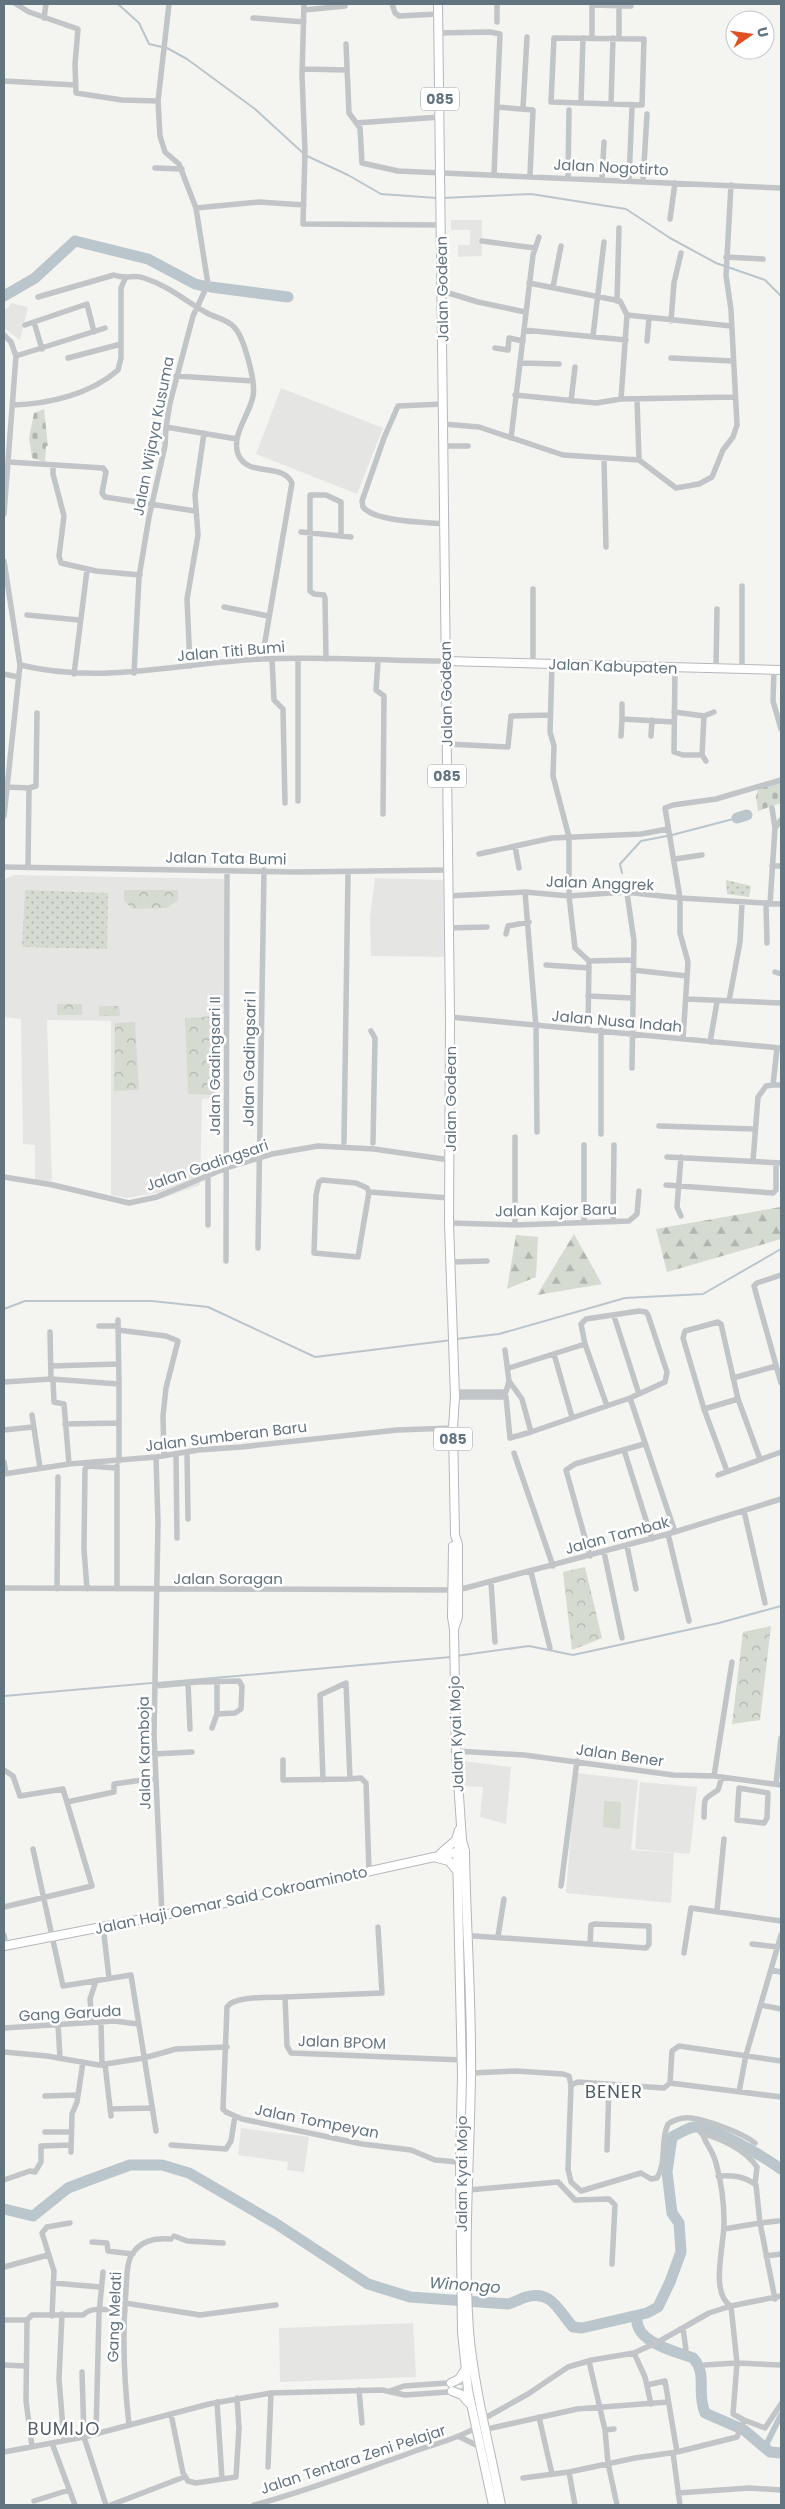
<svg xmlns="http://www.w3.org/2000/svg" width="785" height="2509" font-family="Poppins,sans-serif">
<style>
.built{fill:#e5e6e4}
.grass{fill:url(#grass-dots)}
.forest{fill:url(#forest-firs)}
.cemetery{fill:url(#cemetery-stones)}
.park{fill:url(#park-crowns)}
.pitch{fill:#d5dbd1}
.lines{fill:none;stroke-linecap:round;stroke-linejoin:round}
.stream{stroke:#bac6cb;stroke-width:2}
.canal{stroke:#bac6cb;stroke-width:6}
.river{stroke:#bac6cb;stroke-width:11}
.major-casing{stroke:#b4b8bc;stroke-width:10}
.minor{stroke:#c1c5c8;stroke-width:5.5}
.major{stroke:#fff;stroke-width:8}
.labels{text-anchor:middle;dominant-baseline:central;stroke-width:5;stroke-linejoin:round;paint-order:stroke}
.shield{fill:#fff;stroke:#929ea7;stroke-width:1}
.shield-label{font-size:14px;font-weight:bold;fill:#637481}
.street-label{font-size:15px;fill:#637481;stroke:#fff}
.water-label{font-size:16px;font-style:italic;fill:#5f767f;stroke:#fff}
.quarter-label{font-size:18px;letter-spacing:1px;fill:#515d66;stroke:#fff}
</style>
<defs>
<pattern id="grass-dots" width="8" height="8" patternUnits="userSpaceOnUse" patternTransform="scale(1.25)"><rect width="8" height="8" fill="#d5dbd1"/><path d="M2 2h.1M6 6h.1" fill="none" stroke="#b0b6af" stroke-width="1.8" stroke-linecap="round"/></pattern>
<pattern id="forest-firs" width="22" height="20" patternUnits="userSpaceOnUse" patternTransform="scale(1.25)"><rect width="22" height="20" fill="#d5dbd1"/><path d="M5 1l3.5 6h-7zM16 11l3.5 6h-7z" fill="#b0b6af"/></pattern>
<pattern id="cemetery-stones" width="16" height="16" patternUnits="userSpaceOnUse" patternTransform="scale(1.25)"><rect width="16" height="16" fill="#d5dbd1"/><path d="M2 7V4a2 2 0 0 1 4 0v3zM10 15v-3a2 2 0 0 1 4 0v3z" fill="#b0b6af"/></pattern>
<pattern id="park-crowns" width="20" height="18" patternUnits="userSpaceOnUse" patternTransform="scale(1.25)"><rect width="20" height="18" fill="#d5dbd1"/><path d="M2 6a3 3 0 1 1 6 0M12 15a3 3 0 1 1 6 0" fill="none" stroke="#b0b6af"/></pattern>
</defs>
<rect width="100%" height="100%" fill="#f4f4f0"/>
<path class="built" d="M451 220H482V256L458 257V245H470V230H451Z
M11 303 28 307 20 340 4 328V308L7 309Z
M281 388 383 428 357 494 256 454Z
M15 875 224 879 226 1014 217 1013 216 1098 202 1099 200 1185 160 1199 157 1193 126 1198 111 1195V1021L47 1020 52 1184 35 1180V1145L23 1144 21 1019 4 1017V879Z
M375 878 443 880 444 957 371 956 370 917Z
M463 1761 511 1767 506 1824 480 1817 483 1787 462 1786Z
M576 1773 638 1780 631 1850 674 1853 671 1903 566 1893Z
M640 1782 697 1787 690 1854 635 1849Z
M241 2128 309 2137 304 2172 287 2170 288 2162 238 2155Z
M413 2323 416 2377 280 2382 279 2328Z"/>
<path class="grass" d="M726 880 751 886 749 897 727 894Z
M25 890 108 893 107 949 22 947Z"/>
<path class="forest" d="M781 1207V1239L667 1272 656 1229Z
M574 1234 602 1284 537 1295Z
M516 1235 538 1237 536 1277 507 1289Z"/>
<path class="cemetery" d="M44 409 48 446H46L45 462 32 458 29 438 34 413Z
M781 778V803L758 811 756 797 759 786Z"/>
<path class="park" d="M124 890H178V900L167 908 133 909 124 901Z
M57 1004H82V1015H57Z
M99 1006H119L120 1016H99Z
M215 1016V1095L188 1094 185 1018Z
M135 1022 139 1090 114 1091 115 1023Z
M585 1567 602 1638 572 1650 563 1572Z
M771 1626 760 1720 732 1724 743 1632Z"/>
<path class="pitch" d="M604 1801 621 1802 620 1829 603 1827Z"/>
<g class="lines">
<path class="stream" d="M118 4 139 23 149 44 162 47
M167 48 187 59 255 109 303 153
M307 156 348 175 381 194 437 198
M442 198 531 194 626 209 670 238 716 263 765 280 781 296
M672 835 737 818
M622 873 620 864 641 841 667 836
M4 1309 25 1301H152L208 1307 315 1357 452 1340
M456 1339 499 1334 625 1298 703 1294 781 1249
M456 1656 529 1646 573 1655 719 1623 781 1606
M157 1683 451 1657
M4 1696 152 1683"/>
<path class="canal" d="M765 2447 781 2415"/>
<path class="river" d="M211 287 288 297
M4 296 35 278 75 241 148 259 195 284 204 286
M737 818 747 815
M4 2209 33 2216 68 2188 89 2180 130 2165H162L189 2173 275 2223 368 2284 410 2297 508 2304C515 2302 520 2299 526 2297 552 2289 559 2312 573 2327L582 2328 647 2313 658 2307 670 2282 681 2252 679 2223 672 2213 667 2172 672 2137C678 2134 687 2128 694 2127 713 2126 764 2157 781 2169
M637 2317C634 2342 674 2351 693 2358 708 2374 696 2391 705 2413L744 2430 770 2452 781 2453"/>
<defs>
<path id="major" d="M438 4 450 1017 449 1223 455 1397 453 1428 455 1535 458 1544V1617L454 1629
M445 661 781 670
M453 1546 452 1617 454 1629 456 1751 462 1840 465 1851C466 1926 472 2000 471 2074 470 2159 463 2246 469 2331 474 2388 490 2448 501 2505
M462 1840 457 1852 462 2076 460 2162 462 2332 468 2390 493 2505
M441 1853 456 1840 459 1830
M437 1858 449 1861 457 1871
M4 1946 220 1904 457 1852
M451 2383 459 2379 465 2370
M452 2391 462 2395 469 2403"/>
</defs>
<use href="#major" class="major-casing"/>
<path class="minor" d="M16 4 29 12 78 29 75 64 76 93 122 100 158 101
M304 4 302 75 305 151 303 224 441 225
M392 4 395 13 399 16 438 14
M592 5 631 6
M304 10 345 6
M44 18 46 4
M253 18 304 22
M497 22V4
M438 33 490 32 500 34 494 174
M554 38 644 39 642 105 551 102Z
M592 38V4
M619 38V5
M346 44 349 113 360 128 362 163 398 171 781 188
M302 69 347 70
M4 81 75 85
M581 103 583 38
M611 104 613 38
M497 107 533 110 530 175
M523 108 527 37
M356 123 440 117
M155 168 182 169
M568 177 569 110
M602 179 604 142
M629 180 632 108
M643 181 647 114
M196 208 259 202 304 205
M670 219 675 183
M482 241 535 248
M726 257 763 259
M529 283 620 301 627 315 731 326
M553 287 561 246
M442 291 478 302 525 312
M38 297 114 275C127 280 133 274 144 278 169 286 185 301 207 313 216 318 227 319 234 327 244 337 256 382 253 396 250 414 231 435 238 454 247 478 283 462 292 483L262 659
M617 301 619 228
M671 321 674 283 681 253
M34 322 42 349
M25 325 87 304 94 332
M524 330 626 340
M4 335 11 342 16 356 4 514
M593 336 604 242
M647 341 649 318
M495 348 508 350 509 338 523 341
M16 356 105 328
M68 358 121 344
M671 358 733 361
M520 363 559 364
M176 376 253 381
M515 395 596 403 621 399 735 397
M621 399 627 315
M637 400 639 460
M571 401 575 367
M443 404 398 406 384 438 362 501 363 507C375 522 425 522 444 524
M13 405C49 404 91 394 118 370L121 358V288L125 279
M443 424 479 427 563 455 639 460 676 488 699 484 712 477 723 450 733 437 737 425 731 310 726 275 731 185
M166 427 237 439
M511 438 533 255 539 237
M444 446H468
M604 459 606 547
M9 462 103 468 106 472 102 493 105 497 195 511
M53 466V474L64 516 59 556 61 563 96 571 140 575
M301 532 351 537
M4 561 20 665 4 816
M224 607 268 616
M27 615 79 620
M272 659 274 700 283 709 285 803
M298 659V801
M326 659 325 598 324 595 314 594 310 591V495H326L341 502V535
M378 661 376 690 384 696 383 814
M533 664V589
M552 664 550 732 554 746 553 776 569 837V896L575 948 589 961 588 1029
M20 665C104 685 178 663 262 659 322 656 384 661 445 661
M190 666 187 599 198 535 195 495 204 433
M716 668 717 609
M675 669 674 752 683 755H702
M742 669V586
M774 670 773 701 781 729
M134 673 139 577 149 517 165 446 166 427 170 403 193 316 208 284 196 208 179 164 165 152 160 136 158 101 169 4
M4 674 18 677
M74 674 87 570
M622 704V719L674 722
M674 712 704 716 702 755 706 761
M704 716 714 712
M621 736 622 719
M651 736 652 720
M447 744 508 747 511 716 550 715
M6 787 29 788 36 786 37 713
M775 828 781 820
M515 846 519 868
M479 854 552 838 641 834 668 829
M675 859 702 855
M772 866H781
M4 867 296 872 447 870
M28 867 29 788
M525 892 536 1027 537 1132
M627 893 634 941 632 1068
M448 896 525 892 569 896 625 892 680 898 781 904
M766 904 767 943
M770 904 775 828 772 808
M448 928 487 927
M506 934 508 926 529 922
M589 961 633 960
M546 965 589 968
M633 970 687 976
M775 972 781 974
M588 996 632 998
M686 999 781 1003
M729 1001 740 942 742 903
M450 1017 781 1048
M601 1030V1134
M371 1031 375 1038 373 1143
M683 1039 688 962 680 933V898L665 808 673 805 716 799 781 780
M710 1042 717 1002
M777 1048 773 1085H781
M659 1126 754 1129
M344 1142 348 872
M584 1145V1223
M667 1157 781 1163
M753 1161 758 1097 766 1086 773 1085
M208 1176V1225
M4 1177 53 1185 129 1203 157 1197 226 1168 272 1154 318 1146 374 1149 450 1160
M666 1185 773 1193 776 1190V1163
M369 1192 367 1188 356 1183 322 1180 319 1182 316 1195 314 1253 358 1257 369 1192 449 1198
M681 1216 677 1207 681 1157
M613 1222 614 1145
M449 1223 515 1225 629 1221 637 1214 639 1191
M515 1225V1137
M258 1248 264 870
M226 1261 227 871
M450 1262 487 1261
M781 1275 757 1283 754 1286 781 1383
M614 1316 639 1394
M118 1320 119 1384
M99 1326H118
M118 1330 166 1336 178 1341 166 1388 163 1416 164 1455
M50 1332 51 1379
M585 1344 607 1406
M505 1350 509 1381
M554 1354 572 1417
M51 1366 118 1364
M509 1368 585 1344 581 1324 586 1319 639 1311 646 1312 648 1315 667 1372 665 1382 630 1398 531 1432
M733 1378 776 1366
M53 1380 54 1402 64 1404 69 1464
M4 1382 51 1379 119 1384V1461
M455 1392H506L509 1381 522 1399 531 1432 510 1438 506 1397H455
M631 1401 675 1532
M704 1409 738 1399
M32 1415 40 1468
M65 1424 119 1423
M4 1430 33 1427
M624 1450 652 1539
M187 1451 188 1519
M514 1453 553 1566
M176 1454 177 1538
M156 1457 158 1523 154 1734 162 1915
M4 1462 6 1474
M117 1466V1589
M727 1471 704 1409 683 1338 685 1331 718 1322 721 1324 738 1399 760 1459
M4 1474 69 1464 156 1457 198 1450 241 1447 397 1430 453 1428
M718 1475 781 1452
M744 1511 765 1603
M668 1534 689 1621
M627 1546 636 1589
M604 1552 622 1638
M590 1556 566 1470 575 1464 644 1444
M531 1572 550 1648
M491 1582 495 1642
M4 1588 452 1590
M57 1589 58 1477
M87 1589 84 1549 85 1469 88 1466 117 1468
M458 1590 668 1534 781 1499
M188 1683 190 1729
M155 1686 198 1682 239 1681 242 1686 241 1709 235 1713 217 1714
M212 1728 217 1714V1681
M456 1751 524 1755 673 1775 714 1776 781 1785
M154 1754 192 1752
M283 1760V1780L350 1779 346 1683 320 1695 323 1780
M4 1770 13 1776 20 1796 63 1789 92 1886 4 1907
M714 1776 732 1662
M350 1779 361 1778 366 1783 369 1871
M776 1784 781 1738
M739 1788 768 1793 767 1818 764 1823 737 1820Z
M67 1802 114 1792V1784L156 1778
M704 1817C705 1796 702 1801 718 1790L722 1777
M33 1849 63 1986 131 1975 156 2131
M561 1886 577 1761
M717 1911 724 1839
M103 1926 109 1978
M4 1935 6 1946
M460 1935 590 1944 591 1925 594 1924 649 1926V1944L646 1948 590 1944
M498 1936 504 1899
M752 1944 778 1947
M684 1953 691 1908 781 1921
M771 1970 781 1972
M285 1997 382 1993 378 1927
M761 2005 781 2009
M92 2022 90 1999 96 1981
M101 2022 102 2064
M58 2024 60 2058
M4 2028 114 2021 138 2024
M4 2052 47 2056 99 2065 144 2058 176 2049 227 2047
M462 2060 291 2053 287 2046 285 1997C272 1998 234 1995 227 2007L223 2109 226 2112 242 2119 362 2144 411 2150 435 2160 469 2163
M105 2064 111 2116
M471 2073 516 2071 563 2074 569 2076 571 2085 578 2082 664 2088 670 2083 672 2051 679 2046 781 2061
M670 2083 781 2097
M571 2085 568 2169 571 2182 581 2191 641 2173 651 2179 657 2178C667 2162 660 2141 668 2124 674 2120 683 2117 691 2118 707 2120 743 2133 755 2143
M739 2092 746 2055 781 1935
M45 2096 78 2095
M110 2109 152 2108
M701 2120C701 2143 711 2144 716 2163 721 2181 724 2202 724 2221 725 2243 709 2293 731 2306L737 2363 781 2365
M45 2132H71
M701 2133C720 2138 745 2149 757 2167L755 2184
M171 2145 226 2149 231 2141 235 2116
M607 2150 609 2086
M71 2152 72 2114 77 2102 83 2062
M718 2176C733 2175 744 2176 756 2185L760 2223 724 2229
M4 2180 30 2171 35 2172 41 2162V2146L71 2145
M469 2190 558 2182 575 2200 609 2199 615 2205 612 2264
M174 2236 187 2241 223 2243
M92 2242 107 2243 108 2251 133 2254
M766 2256 781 2254
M4 2267 48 2255
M53 2283 100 2287
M775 2299 760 2223 778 2221
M125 2303 200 2315 276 2305
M62 2314 59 2379 64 2441
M52 2316 54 2271 42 2233 47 2227 70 2223
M4 2320H27L32 2315H83C93 2305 110 2311 125 2311
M27 2320 26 2401 32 2446
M683 2328 686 2350
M634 2353 645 2377 651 2404
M589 2361 605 2430 614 2429
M4 2365 25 2366
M705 2365 737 2363 733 2414 744 2420
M82 2372 84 2437 106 2505
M647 2385 665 2381 677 2452
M359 2390 362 2423
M390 2391 404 2386 476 2381
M217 2402 222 2479
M171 2414 183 2473 188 2481 196 2483 236 2477 239 2428 237 2398
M539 2417 552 2474
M485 2418 528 2394 568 2367 592 2360 634 2353 658 2342 709 2313 731 2306 781 2296
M129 2425C124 2380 122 2335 126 2290 127 2279 126 2265 131 2256 140 2240 155 2238 171 2239
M487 2429 577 2409 668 2402
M605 2430 608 2463 617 2505
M96 2433 99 2314 103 2272
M460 2437 482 2448
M52 2443 75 2505
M4 2452 84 2437 209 2404 271 2393 382 2390 405 2395 477 2390
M673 2453 680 2505
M268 2467 271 2393
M569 2472 575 2505
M523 2478 569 2472 635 2458 677 2452 737 2437 744 2420 765 2428 781 2404
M678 2493 749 2488 781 2490
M34 2501 69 2490
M111 2505 184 2477
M254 2505C307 2491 358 2471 410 2453 433 2444 456 2440 477 2427"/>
<use href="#major" class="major"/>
</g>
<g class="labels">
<g class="shield">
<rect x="421" y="87.5" width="38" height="23" rx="4"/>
<rect x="428" y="764.5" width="38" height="23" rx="4"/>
<rect x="434" y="1427.5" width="38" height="23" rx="4"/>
</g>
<g class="shield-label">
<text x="440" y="99">085</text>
<text x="447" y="776">085</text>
<text x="453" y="1439">085</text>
</g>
<g class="street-label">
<text transform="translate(611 167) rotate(3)">Jalan Nogotirto</text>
<text transform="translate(442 289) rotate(-91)">Jalan Godean</text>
<text transform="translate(153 436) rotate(-79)">Jalan Wijaya Kusuma</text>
<text transform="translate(231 651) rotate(-5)">Jalan Titi Bumi</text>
<text transform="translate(613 666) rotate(2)">Jalan Kabupaten</text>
<text transform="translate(446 694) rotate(-91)">Jalan Godean</text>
<text transform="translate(226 858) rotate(1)">Jalan Tata Bumi</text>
<text transform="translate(600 883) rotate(2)">Jalan Anggrek</text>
<text transform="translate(617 1021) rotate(5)">Jalan Nusa Indah</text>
<text transform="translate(249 1059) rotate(-89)">Jalan Gadingsari I</text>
<text transform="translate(214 1066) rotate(-90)">Jalan Gadingsari II</text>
<text transform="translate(450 1099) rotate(-90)">Jalan Godean</text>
<text transform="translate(207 1165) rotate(-19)">Jalan Gadingsari</text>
<text transform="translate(556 1210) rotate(-1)">Jalan Kajor Baru</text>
<text transform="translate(226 1436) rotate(-7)">Jalan Sumberan Baru</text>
<text transform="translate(617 1535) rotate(-15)">Jalan Tambak</text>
<text x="228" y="1578">Jalan Soragan</text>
<text transform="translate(456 1734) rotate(-92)">Jalan Kyai Mojo</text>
<text transform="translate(144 1753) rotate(-91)">Jalan Kamboja</text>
<text transform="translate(620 1755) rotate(8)">Jalan Bener</text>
<text transform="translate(231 1900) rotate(-12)">Jalan Haji Oemar Said Cokroaminoto</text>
<text transform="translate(70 2013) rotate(-3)">Gang Garuda</text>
<text transform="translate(342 2042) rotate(2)">Jalan BPOM</text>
<text transform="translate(317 2121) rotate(11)">Jalan Tompeyan</text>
<text transform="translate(461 2174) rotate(-90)">Jalan Kyai Mojo</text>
<text transform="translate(114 2317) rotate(-88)">Gang Melati</text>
<text transform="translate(353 2459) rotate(-18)">Jalan Tentara Zeni Pelajar</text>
</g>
<g class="water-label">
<text transform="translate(465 2285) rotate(4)">Winongo</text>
</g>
<g class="quarter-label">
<text x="614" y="2091">BENER</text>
<text x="64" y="2428">BUMIJO</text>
</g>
</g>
<rect width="785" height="2509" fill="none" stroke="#637481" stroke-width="10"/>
<g transform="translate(750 35) rotate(77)"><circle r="24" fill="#ffffff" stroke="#c1c7cd"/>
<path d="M0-4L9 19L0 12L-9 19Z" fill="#e25022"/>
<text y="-8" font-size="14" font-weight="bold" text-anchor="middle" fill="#637481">U</text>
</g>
</svg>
